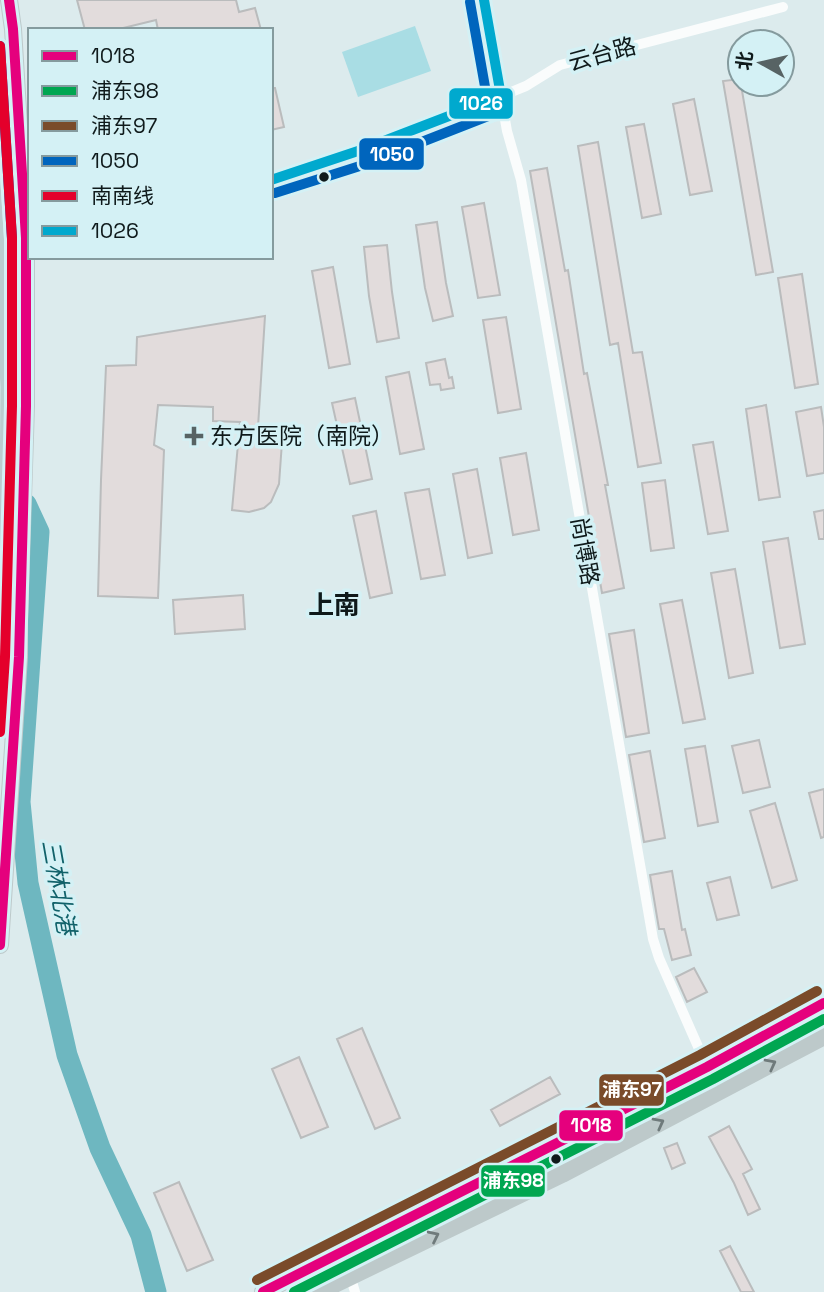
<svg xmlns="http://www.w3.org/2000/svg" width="824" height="1292" font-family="'Space Grotesk','Noto Sans SC',sans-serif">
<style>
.green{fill:#a9dde4}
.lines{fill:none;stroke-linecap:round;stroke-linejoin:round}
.river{stroke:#6eb7c0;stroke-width:21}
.building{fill:#e2dcdc;stroke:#babcbd;stroke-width:2}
.street{stroke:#fafcfc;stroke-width:10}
.primary{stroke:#bdc9ca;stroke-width:18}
.highway{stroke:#bbcdcf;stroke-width:21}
.bus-1-casing{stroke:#d4f1f5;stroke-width:16}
.bus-2-casing{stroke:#d4f1f5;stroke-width:16}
.bus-3-casing{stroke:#d4f1f5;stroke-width:16}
.bus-4-casing{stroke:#d4f1f5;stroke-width:16}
.bus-5-casing{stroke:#d4f1f5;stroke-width:16}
.bus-6-casing{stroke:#d4f1f5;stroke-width:16}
.bus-1{stroke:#e5007d;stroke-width:10}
.bus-2{stroke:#00a651;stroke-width:10}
.bus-3{stroke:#7a4b2a;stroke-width:10}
.bus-4{stroke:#0065bd;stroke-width:10}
.bus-5{stroke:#e4002b;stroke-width:10}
.bus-6{stroke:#00a9ce;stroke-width:10}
.oneway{stroke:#6f7a7b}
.bus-dot{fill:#0f1a1b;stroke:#d4f1f5;stroke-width:2.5}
.poi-dot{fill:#576364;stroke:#d4f1f5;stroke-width:2.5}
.labels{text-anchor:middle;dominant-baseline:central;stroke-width:7;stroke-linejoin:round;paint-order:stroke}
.street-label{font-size:23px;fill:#0f1a1b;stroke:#d4f1f5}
.poi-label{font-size:23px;fill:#0f1a1b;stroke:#d4f1f5;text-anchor:start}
.water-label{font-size:24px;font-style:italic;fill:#11626a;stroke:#d4f1f5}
.quarter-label{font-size:26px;font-weight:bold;fill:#0f1a1b;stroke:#d4f1f5}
.line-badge{stroke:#d4f1f5;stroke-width:2.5}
.badge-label{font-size:19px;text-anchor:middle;font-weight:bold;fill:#fff}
</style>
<rect width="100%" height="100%" fill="#dcebed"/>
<path class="green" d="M415 26 431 71 358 97 342 52Z"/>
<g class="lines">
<path class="river" d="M14 497 26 504 39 532 20 802 28 883 67 1055 100 1148 141 1235 156 1292"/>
</g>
<path class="building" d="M77 0H236L239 12 255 8 261 30H158L156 20 115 30H85Z
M740 79 773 272 756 275 723 81Z
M271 88H275L284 127 271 130Z
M694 99 712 191 690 195 673 104Z
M644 124 661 214 642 218 626 127Z
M598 142 633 353 642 352 661 463 638 467 618 343 610 345 578 146Z
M547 168 565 271 568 270 584 374 587 373 608 485H605L624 588 602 593 530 171Z
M484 203 500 295 478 298 462 207Z
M437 222 446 283 453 316 433 321 425 288 416 225Z
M387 245 392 292 399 338 377 342 369 296 364 247Z
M333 267 350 364 329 368 312 271Z
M802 274 818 384 795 388 778 278Z
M265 316 258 427 283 428 279 484 271 502 264 508 249 512 232 510 240 422 213 421V407L158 405 154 445 164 450 158 598 98 596 101 480 106 366 136 365 137 337Z
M506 317 521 409 498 413 483 320Z
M445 359 449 378 452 377 454 388 441 390 440 384 430 385 426 363Z
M409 372 424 449 400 454 386 377Z
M355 398 372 479 350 484 332 403Z
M766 405 780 497 759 500 746 409Z
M821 407 824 427V473L807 476 796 412Z
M713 442 728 531 708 534 693 445Z
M526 453 539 530 513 535 500 458Z
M477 469 492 553 468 558 453 474Z
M665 480 674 548 651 551 642 483Z
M429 489 445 575 421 579 405 493Z
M824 510V539H819L814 512Z
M376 511 392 593 370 598 353 516Z
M788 538 805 644 780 648 763 542Z
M735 569 753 673 729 678 711 573Z
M243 595 245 629 175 634 173 600Z
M682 600 705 719 683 723 660 604Z
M634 630 649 733 626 737 609 634Z
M759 740 770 787 743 793 732 746Z
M705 746 718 822 698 826 685 749Z
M650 751 665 838 644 842 629 755Z
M824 789V837L821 838 809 793Z
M775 803 797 880 772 888 750 811Z
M672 871 682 930 685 929 691 955 672 960 664 929H659L650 875Z
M730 877 739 915 717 920 707 883Z
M694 968 707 992 687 1002 676 977Z
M362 1028 400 1118 375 1129 337 1039Z
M299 1057 328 1127 301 1138 272 1069Z
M550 1077 560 1094 500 1126 491 1110Z
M729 1126 752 1169 743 1174 760 1209 748 1215 734 1183 709 1137Z
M677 1143 685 1163 672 1169 664 1148Z
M179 1182 213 1260 187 1271 154 1193Z
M730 1246 754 1292H741L720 1251Z"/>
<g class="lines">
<path class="street" d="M484 0 507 131 521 180 653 939 659 958 718 1092
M271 180 322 165 410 133 526 86 560 65 783 7
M343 1252 355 1292"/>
<path class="primary" d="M0 945 19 657V620L26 406V238L13 29 9 0
M263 1292 707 1067 824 1003
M318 1292 562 1174 824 1036"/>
<path class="highway" d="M0 149 5 279
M0 665 10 503 11 387 5 267"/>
<defs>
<path id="bus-1" d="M0 945 19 657 26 406V238L13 29 9 0
M263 1292 707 1067 824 1003"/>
<path id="bus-2" d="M294 1292 713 1079 824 1019"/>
<path id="bus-3" d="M257 1280 700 1055 817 991"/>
<path id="bus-4" d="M470 2 487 98
M0 46 12 239
M275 193 363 165 506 109"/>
<path id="bus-5" d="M0 46 12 238V406L5 657 0 732"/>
<path id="bus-6" d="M271 180 358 151 501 96 484 0"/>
</defs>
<use href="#bus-1" class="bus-1-casing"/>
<use href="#bus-2" class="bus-2-casing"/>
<use href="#bus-3" class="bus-3-casing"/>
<use href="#bus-4" class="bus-4-casing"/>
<use href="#bus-5" class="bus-5-casing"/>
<use href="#bus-6" class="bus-6-casing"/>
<use href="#bus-1" class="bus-1"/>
<use href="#bus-2" class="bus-2"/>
<use href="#bus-3" class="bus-3"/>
<use href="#bus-4" class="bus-4"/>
<use href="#bus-5" class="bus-5"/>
<use href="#bus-6" class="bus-6"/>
</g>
<defs><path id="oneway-chevron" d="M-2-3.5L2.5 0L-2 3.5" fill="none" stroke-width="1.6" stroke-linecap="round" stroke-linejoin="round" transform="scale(1.75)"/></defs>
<g class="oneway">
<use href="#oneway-chevron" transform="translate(771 1064) rotate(-28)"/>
<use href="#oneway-chevron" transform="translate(659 1123) rotate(-28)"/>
<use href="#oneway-chevron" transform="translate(434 1236) rotate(-26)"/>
</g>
<g class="bus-dot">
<circle cx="324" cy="177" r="6"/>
<circle cx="556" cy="1159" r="6"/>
</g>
<path class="poi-dot" d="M190.5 425.5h7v7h7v7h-7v7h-7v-7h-7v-7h7z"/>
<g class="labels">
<g class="street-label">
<text transform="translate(602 54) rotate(-15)">云台路</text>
<text transform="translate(585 551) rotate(80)">尚博路</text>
</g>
<g class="poi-label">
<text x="210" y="436">东方医院（南院）</text>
</g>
<g class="water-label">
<text transform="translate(59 887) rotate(80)">三林北港</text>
</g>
<g class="quarter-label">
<text x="334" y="605">上南</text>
</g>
</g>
<g class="line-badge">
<rect x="448" y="87" width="66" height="33" rx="7" fill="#00a9ce"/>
<rect x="358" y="137" width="67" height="34" rx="7" fill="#0065bd"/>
<rect x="598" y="1073" width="67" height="34" rx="7" fill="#7a4b2a"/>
<rect x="558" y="1109" width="66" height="33" rx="7" fill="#e5007d"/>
<rect x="480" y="1164" width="66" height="34" rx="7" fill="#00a651"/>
</g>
<g class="badge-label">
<text x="481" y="110">1026</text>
<text x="392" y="161">1050</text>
<text x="632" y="1096">浦东97</text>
<text x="591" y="1132">1018</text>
<text x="513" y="1187">浦东98</text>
</g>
<rect x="28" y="28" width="245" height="231" fill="#d4f1f5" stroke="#859b9e" stroke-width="2"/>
<rect x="42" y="51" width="35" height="10" fill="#e5007d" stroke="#859b9e" stroke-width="2"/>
<text x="91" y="63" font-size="21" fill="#0f1a1b">1018</text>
<rect x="42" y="86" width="35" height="10" fill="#00a651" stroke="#859b9e" stroke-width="2"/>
<text x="91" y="98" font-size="21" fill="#0f1a1b">浦东98</text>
<rect x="42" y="121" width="35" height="10" fill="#7a4b2a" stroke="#859b9e" stroke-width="2"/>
<text x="91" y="133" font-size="21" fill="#0f1a1b">浦东97</text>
<rect x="42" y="156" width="35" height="10" fill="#0065bd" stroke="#859b9e" stroke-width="2"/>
<text x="91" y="168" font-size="21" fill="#0f1a1b">1050</text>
<rect x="42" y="191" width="35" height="10" fill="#e4002b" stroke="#859b9e" stroke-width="2"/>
<text x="91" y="203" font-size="21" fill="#0f1a1b">南南线</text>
<rect x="42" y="226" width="35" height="10" fill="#00a9ce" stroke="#859b9e" stroke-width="2"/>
<text x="91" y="238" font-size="21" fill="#0f1a1b">1026</text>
<g transform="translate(761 63) rotate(278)"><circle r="33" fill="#d4f1f5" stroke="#859b9e" stroke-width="2"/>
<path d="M0-5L12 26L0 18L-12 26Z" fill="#576364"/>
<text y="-10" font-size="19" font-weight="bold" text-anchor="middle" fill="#0f1a1b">北</text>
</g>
</svg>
